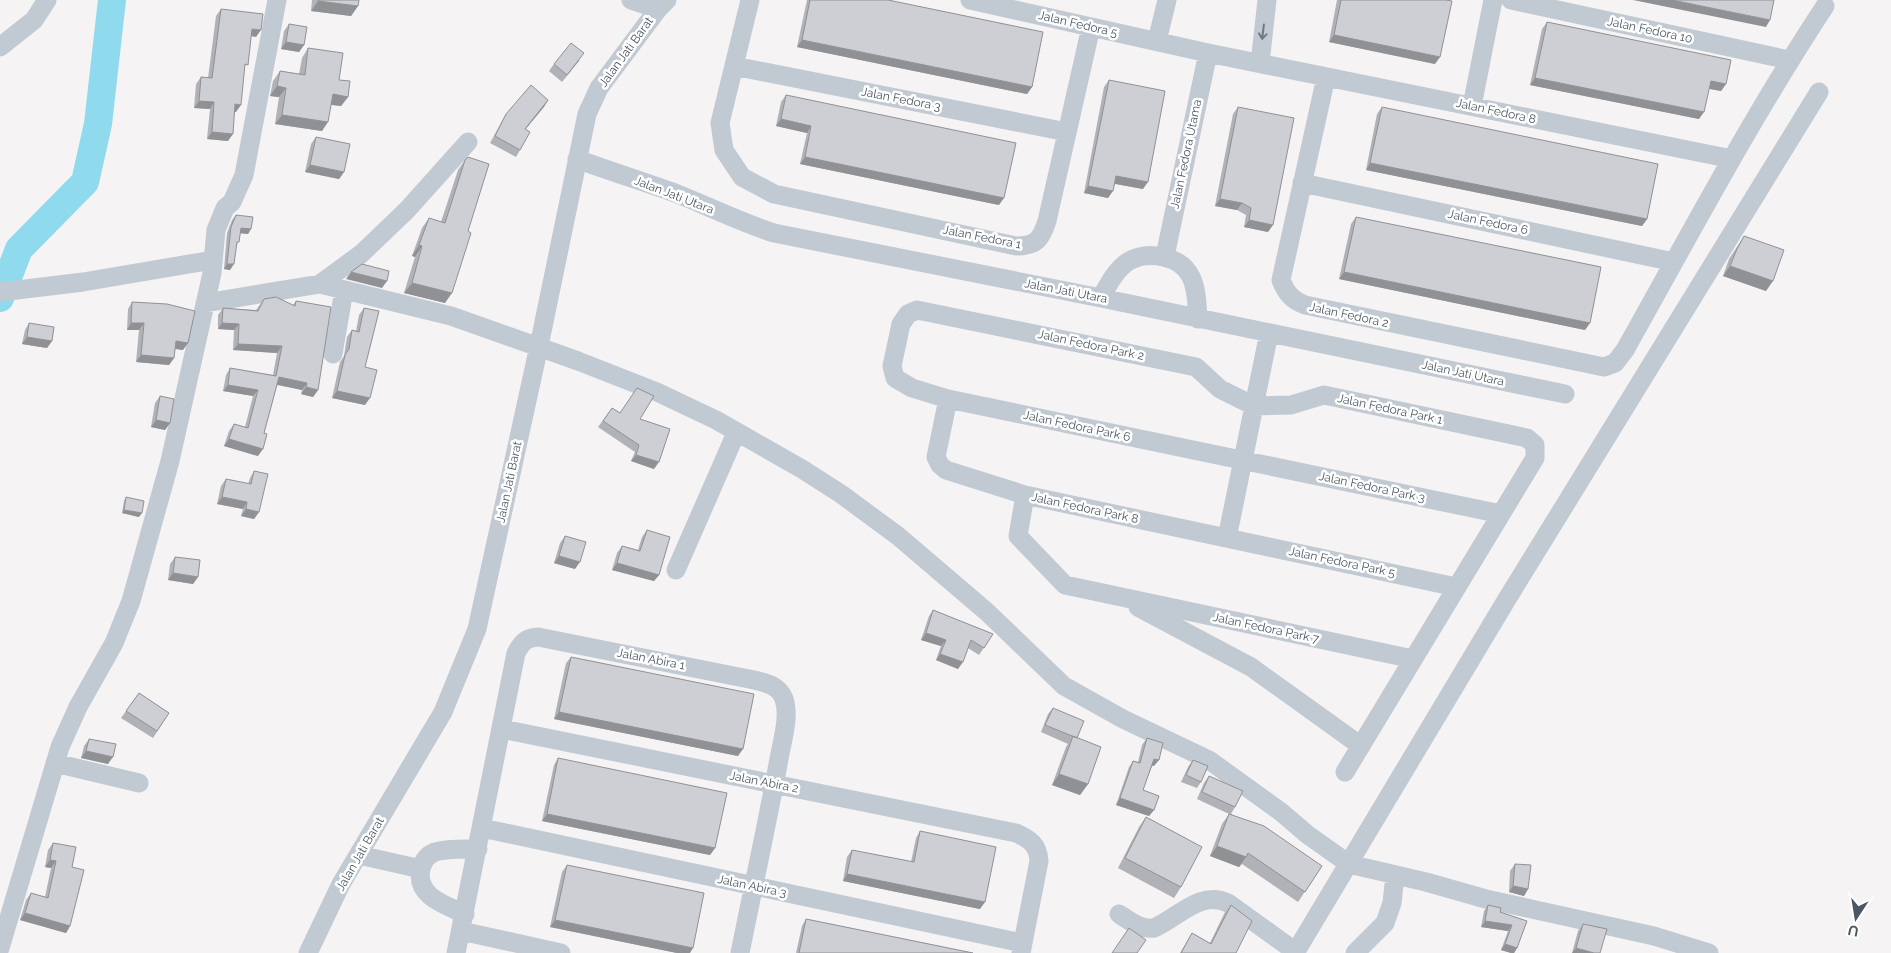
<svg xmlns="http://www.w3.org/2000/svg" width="1891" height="953" font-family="Raleway,sans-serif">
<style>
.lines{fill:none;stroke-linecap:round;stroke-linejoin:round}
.river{stroke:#90daee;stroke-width:28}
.minor{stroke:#c1cad2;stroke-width:19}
.wall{fill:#b0b2b7}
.shaded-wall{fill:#909195}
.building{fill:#cdcfd5;stroke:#909195}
.oneway{stroke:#6e7983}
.labels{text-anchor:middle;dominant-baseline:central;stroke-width:5;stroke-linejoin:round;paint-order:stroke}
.street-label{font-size:12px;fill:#4a5661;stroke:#fff}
</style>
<rect width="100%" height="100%" fill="#f5f3f3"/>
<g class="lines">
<path class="river" d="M0 298 19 249 85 182 98 124 112 0"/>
<path class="minor" d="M631 0 658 9
M750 0 720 123 724 150 742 177 774 194 1016 246C1037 246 1041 239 1047 221L1091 27
M970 0 1208 53 1732 159
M1511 0 1789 60
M1157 41 1167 0
M0 47 34 20 47 0
M1260 63 1267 0
M734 66 1067 132
M1326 77 1281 280C1286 293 1292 300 1305 305L1604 367 1615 363 1625 350C1690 234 1752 117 1825 6
M1472 106 1493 0
M577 159C609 171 642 181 675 193 708 206 740 222 774 233L1101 298 1565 394
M1302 183 1674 262
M1165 256 1208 53
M320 284 361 254 407 210 468 142
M0 292 83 282 213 260
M1101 298C1108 285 1116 269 1129 261 1149 250 1181 256 1191 277 1197 289 1197 305 1198 319
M205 303 320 284 451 316 578 361 657 392 716 420 802 469 841 494 898 536 987 612 1064 686 1123 719 1209 760 1281 812 1308 835 1349 864 1426 882 1486 899 1654 936 1709 953
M333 354 344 290
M948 399 936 457 940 465 946 470 1025 495 1456 587
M1025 495 1018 536 1065 585 1413 659
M1227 538 1269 333
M676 570 736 433
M1138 607 1251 667 1361 746
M502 729 1016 833C1030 839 1038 845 1039 861L1021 953
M55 763 139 783
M1345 772 1535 458V445L1527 438 1324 395 1291 405 1254 406 1220 389 1196 367 917 310 908 314 901 324 892 366 895 378 912 388 948 399 1501 514
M482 828 1022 943
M359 855 421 869
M465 914C445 905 415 896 421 869 423 861 427 855 435 852 448 848 465 849 478 849
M1119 914C1130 921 1141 930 1154 928 1179 917 1200 890 1228 903L1296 952
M461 931 561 953
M0 948 60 747 78 707 114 643 131 601 170 461 212 273 216 230 225 208 232 202 244 175 277 0
M308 953 341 884 443 712 477 629 539 346 587 114 599 88 658 9 667 0
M456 953 516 653C522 642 526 638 538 637L754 680C766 683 779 685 784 699 790 717 782 741 779 759 767 824 753 888 740 953
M1295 953 1504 604 1819 92
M1355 953 1385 923 1392 903 1395 875"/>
</g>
<path class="wall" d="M312 0H359L358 6 351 16 311 11Z
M807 0H888L1032 87 1027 94 797 47Z
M1337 0H1446L1435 64 1329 42Z
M221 9 256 37 251 36 236 112H235L228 141 207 139 210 109 194 108 196 84 201 77 208 78 216 16Z
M1547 22 1726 84 1721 91 1709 89 1699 119 1530 85 1542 29Z
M289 24 304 45 299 52 281 49 284 31Z
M308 48 339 80 348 97 341 106 331 105 322 131 275 124 279 97 270 96 273 81 280 71 299 74 302 58Z
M580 60 562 82 549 71 554 64Z
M1109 80 1143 189 1115 184 1108 198 1084 193 1104 87Z
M786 95 999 205 800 164 807 133 776 126 781 102Z
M548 100 525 129 520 150 516 157 490 143 502 121 506 114Z
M1238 107 1268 232 1244 227 1246 215 1237 210 1215 206 1233 114Z
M1382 107 1647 219 1642 226 1366 170 1377 114Z
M316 137 344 172 339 179 305 172 311 144Z
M465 160 445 303 404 293 415 257 412 256 422 228 429 218 441 222 458 170Z
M236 215 251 229 248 234 241 233 236 247 230 270 224 269 227 233 232 220Z
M1356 217 1585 330 1339 279 1351 224Z
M1744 236 1766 291 1723 276 1729 259Z
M264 299 293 305 296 301 318 390 313 397 301 394 302 390 277 385 258 456 224 446 229 431 234 424 245 427 253 396 223 391 226 375 230 368 273 375 277 353 233 350 234 330 218 329V315L223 308 256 310Z
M132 302 183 350 175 349 174 358 169 365 136 362 139 330H127L128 309Z
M364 308 365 367V405L332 398 340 362 344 356 347 337 352 330 356 331 359 315Z
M29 323 52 341 47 348 22 344 25 330Z
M160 396 170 423 165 430 151 427 155 403Z
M612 408 620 413 640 419 654 469 631 461 635 452 598 427Z
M254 471 259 512 254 519 241 516 243 509 217 504 221 486 226 479 248 484 250 478Z
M126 497 139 517 122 513 124 501Z
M647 530 659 575 654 581 612 570 617 553 622 546 638 550 642 537Z
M565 536 575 569 554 563 560 543Z
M175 557 198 577 193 584 168 580 170 564Z
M933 610 993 634 979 655 968 648 958 669 936 660 941 646 921 640 929 616Z
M571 657 738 756 554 719 566 663Z
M139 693 169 713 153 738 121 718Z
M1053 708 1077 738 1088 784 1080 795 1052 785 1066 747 1068 744 1041 732 1048 714Z
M1147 738 1154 766H1152L1143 790 1154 810 1149 816 1116 805 1129 767 1133 761 1138 762 1142 745Z
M89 739 108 764 81 758 84 746Z
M558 758 715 848 710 855 542 821 554 765Z
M1193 760 1201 782 1197 788 1181 782 1188 767Z
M1209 776 1235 807 1231 814 1322 866 1298 902 1242 864 1239 867 1210 856 1222 824 1229 814 1197 799 1204 783Z
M1146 817 1181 887 1174 898 1118 868 1139 827Z
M920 831 980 909 843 881 847 857 852 850 911 862 916 838Z
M53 843 72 867 70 926 66 933 20 920 26 900 31 893 45 897 51 868 45 867 48 850Z
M1515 864 1528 889 1524 896 1509 892 1510 871Z
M567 865 690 953H677L550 927 562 872Z
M1231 905 1236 953H1180L1192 933 1210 943 1224 914Z
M1488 905 1500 912 1527 921 1517 948 1514 953H1511L1501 950 1508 931 1481 927 1484 911Z
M806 919 973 953H796L802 926Z
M1583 924 1600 953H1572L1578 931Z"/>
<path class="shaded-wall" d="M1633 0H1672L1770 20 1766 27Z
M318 1 358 6 351 16 311 11Z
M252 29 261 30 256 37 247 35Z
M1334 35 1440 57 1435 64 1329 42Z
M802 40 1032 87 1027 94 797 47Z
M286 42 304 45 299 52 281 49Z
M1535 78 1704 112 1699 119 1530 85Z
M1711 81 1726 84 1721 91 1706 88Z
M277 86 286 88 279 97 270 96Z
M333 94 348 97 341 106 326 104Z
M548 100 544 107 520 136 525 129Z
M199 101 214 102 210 109 194 108Z
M235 104 241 105 236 112 231 111Z
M282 115 328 122 322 131 275 124Z
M781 119 811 126 807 133 776 126Z
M212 132 233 134 228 141 207 139Z
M805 157 1004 198 999 205 800 164Z
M1370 163 1647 219 1642 226 1366 170Z
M310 165 344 172 339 179 305 172Z
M1116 176 1148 182 1143 189 1111 183Z
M1088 186 1113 191 1108 198 1084 193Z
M1220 199 1242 203 1237 210 1215 206Z
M1249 220 1273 225 1268 232 1244 227Z
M241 228 251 229 248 234 238 233Z
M419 245 422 246 415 257 412 256Z
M227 264H234L230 270 224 269Z
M1730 266 1773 281 1766 291 1723 276Z
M351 272 387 281 382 288 346 279Z
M1344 272 1590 323 1585 330 1339 279Z
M412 283 452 293 445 303 404 293Z
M131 323H144L139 330H127Z
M222 323 239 324 234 330 218 329Z
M27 337 52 341 47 348 22 344Z
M176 341 188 343 183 350 171 348Z
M238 344 282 346 277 353 233 350Z
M141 355 174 358 169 365 136 362Z
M279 377 307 383 302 390 274 384Z
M228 385 258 390 253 396 223 391Z
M306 387 318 390 313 397 301 394Z
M337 391 370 398 365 405 332 398Z
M156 420 170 423 165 430 151 427Z
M229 439 263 449 258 456 224 446Z
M636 455 659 462 654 469 631 461Z
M222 497 247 502 243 509 217 504Z
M246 509 259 512 254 519 241 516Z
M124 510 142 513 139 517 122 513Z
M559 556 580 562 575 569 554 563Z
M617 563 659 575 654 581 612 570Z
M173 573 198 577 193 584 168 580Z
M926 633 946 640 941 646 921 640Z
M940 654 963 662 958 669 936 660Z
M559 712 743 749 738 756 554 719Z
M86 751 113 757 108 764 81 758Z
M1154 759 1159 760 1154 766 1150 765Z
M1059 774 1088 784 1080 795 1052 785Z
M1120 798 1154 810 1149 816 1116 805Z
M547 814 715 848 710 855 542 821Z
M1217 846 1246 857 1239 867 1210 856Z
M50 860 56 861 51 868 45 867Z
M847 874 985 902 980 909 843 881Z
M1513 886 1528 889 1524 896 1509 892Z
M25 913 70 926 66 933 20 920Z
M555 920 693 948 690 953H677L550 927Z
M1485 921 1512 925 1508 931 1481 927Z
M1505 944 1517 948 1514 953H1511L1501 950Z
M1576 948 1594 953H1572Z"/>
<path class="building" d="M318 0H359L358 6 318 1Z
M810 0H888L1043 32 1032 87 802 40Z
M1341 0H1446L1452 1 1440 57 1334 35Z
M1672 0H1774L1770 20Z
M221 9 263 14 261 30 252 29 248 65 245 64 241 105 235 104 233 134 212 132 214 102 199 101 201 77 212 78Z
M1547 22 1731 60 1726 84 1711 81 1704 112 1535 78Z
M289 24 307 27 304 45 286 42Z
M571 43 584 53 567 75 554 64Z
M308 48 343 53 339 80 350 81 348 97 333 94 328 122 282 115 286 88 277 86 280 71 305 75Z
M1109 80 1165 91 1148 182 1116 176 1113 191 1088 186Z
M531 85 548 100 525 129 530 132 520 150 495 136 506 114Z
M786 95 1016 143 1004 198 805 157 811 126 781 119Z
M1238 107 1294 118 1273 225 1249 220 1251 208 1242 203 1220 199Z
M1382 107 1658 164 1647 219 1370 163Z
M316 137 350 144 344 172 310 165Z
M468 157 489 164 468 231 471 233 452 293 412 283 422 246 419 245 429 218 445 223 465 160Z
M236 215 253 217 251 229 241 228 239 242H237L234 264H227L231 227Z
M1356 217 1601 267 1590 323 1344 272Z
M1744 236 1784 250 1773 281 1730 266 1737 249Z
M362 264 389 271 387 281 351 272Z
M276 297 295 306 296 301 331 307 318 390 306 387 307 383 279 377 264 433 267 434 263 449 229 439 234 424 248 428 258 390 228 385 230 368 276 376 282 346 238 344 239 324 222 323 223 308 258 311 264 299Z
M132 302 167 304 195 311 188 343 176 341 174 358 141 355 144 323H131Z
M364 308 379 311 365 367 377 370 370 398 337 391 345 355 349 349 352 330 359 332Z
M29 323 54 327 52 341 27 337Z
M637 388 654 396 640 419 670 429 659 462 636 455 639 445 603 421 612 408 620 413Z
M160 396 174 399 170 423 156 420Z
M254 471 268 474 259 512 246 509 247 502 222 497 226 479 251 484Z
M126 497 144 501 142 513 124 510Z
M647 530 670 537 659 575 617 563 622 546 640 551Z
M565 536 586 542 580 562 559 556Z
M175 557 200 560 198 577 173 573Z
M933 610 993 634 984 648 971 640 963 662 940 654 946 640 926 633Z
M571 657 754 694 743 749 559 712Z
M139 693 169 713 157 731 126 711Z
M1053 708 1084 721 1077 738 1045 725Z
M1073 736 1101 747 1088 784 1059 774Z
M1147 738 1163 743 1159 760 1154 759 1143 790 1159 796 1154 810 1120 798 1133 761 1140 763Z
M89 739 116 744 113 757 86 751Z
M558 758 727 793 715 848 547 814Z
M1193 760 1208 766 1201 782 1186 775Z
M1209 776 1243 791 1235 807 1202 792Z
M1229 814 1264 826 1322 866 1305 892 1248 853 1246 857 1217 846Z
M1146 817 1202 847 1181 887 1125 858Z
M920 831 996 847 985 902 847 874 852 850 914 862Z
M53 843 76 847 72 867 84 870 70 926 25 913 31 893 48 898 56 861 50 860Z
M1515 864 1531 865 1528 889 1513 886Z
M567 865 704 893 693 948 555 920Z
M1231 905 1252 921 1236 953H1181L1192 933 1211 944Z
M1488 905 1501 908 1500 912 1527 921 1517 948 1505 944 1512 925 1485 921Z
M806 919 973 953H799Z
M1583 924 1607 929 1600 953H1594L1576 948Z
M1129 928 1146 940 1137 953H1112Z"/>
<defs><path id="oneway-shaft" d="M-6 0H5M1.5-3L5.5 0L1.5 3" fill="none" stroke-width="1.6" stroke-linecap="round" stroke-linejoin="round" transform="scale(1.25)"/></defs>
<use class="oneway" href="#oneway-shaft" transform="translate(1263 32) rotate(97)"/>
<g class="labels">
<g class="street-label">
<text transform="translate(1078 24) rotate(13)">Jalan Fedora 5</text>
<text transform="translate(1650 30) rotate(12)">Jalan Fedora 10</text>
<text transform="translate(626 52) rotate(-54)">Jalan Jati Barat</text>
<text transform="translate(901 99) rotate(11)">Jalan Fedora 3</text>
<text transform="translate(1496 111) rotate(12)">Jalan Fedora 8</text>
<text transform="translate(1186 154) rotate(-78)">Jalan Fedora Utama</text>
<text transform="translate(674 195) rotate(21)">Jalan Jati Utara</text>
<text transform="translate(1488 222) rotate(12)">Jalan Fedora 6</text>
<text transform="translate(982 237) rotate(11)">Jalan Fedora 1</text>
<text transform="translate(1066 291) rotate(11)">Jalan Jati Utara</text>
<text transform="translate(1349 315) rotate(12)">Jalan Fedora 2</text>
<text transform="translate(1091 345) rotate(12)">Jalan Fedora Park 2</text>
<text transform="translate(1463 373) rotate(12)">Jalan Jati Utara</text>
<text transform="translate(1390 409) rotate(12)">Jalan Fedora Park 1</text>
<text transform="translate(1077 426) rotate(12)">Jalan Fedora Park 6</text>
<text transform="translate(509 482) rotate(-78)">Jalan Jati Barat</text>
<text transform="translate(1372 487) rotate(12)">Jalan Fedora Park 3</text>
<text transform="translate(1085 508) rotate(12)">Jalan Fedora Park 8</text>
<text transform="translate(1342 562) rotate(12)">Jalan Fedora Park 5</text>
<text transform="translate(1266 628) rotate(12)">Jalan Fedora Park 7</text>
<text transform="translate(651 659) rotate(11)">Jalan Abira 1</text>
<text transform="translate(764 782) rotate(11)">Jalan Abira 2</text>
<text transform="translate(360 854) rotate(-60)">Jalan Jati Barat</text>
<text transform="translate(752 886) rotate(12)">Jalan Abira 3</text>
</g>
</g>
<g transform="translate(1856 918) rotate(192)" stroke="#ffffff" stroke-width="4" paint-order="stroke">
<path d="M0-4L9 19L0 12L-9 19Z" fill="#4a5661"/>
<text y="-8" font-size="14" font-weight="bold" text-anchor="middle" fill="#4a5661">U</text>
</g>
</svg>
